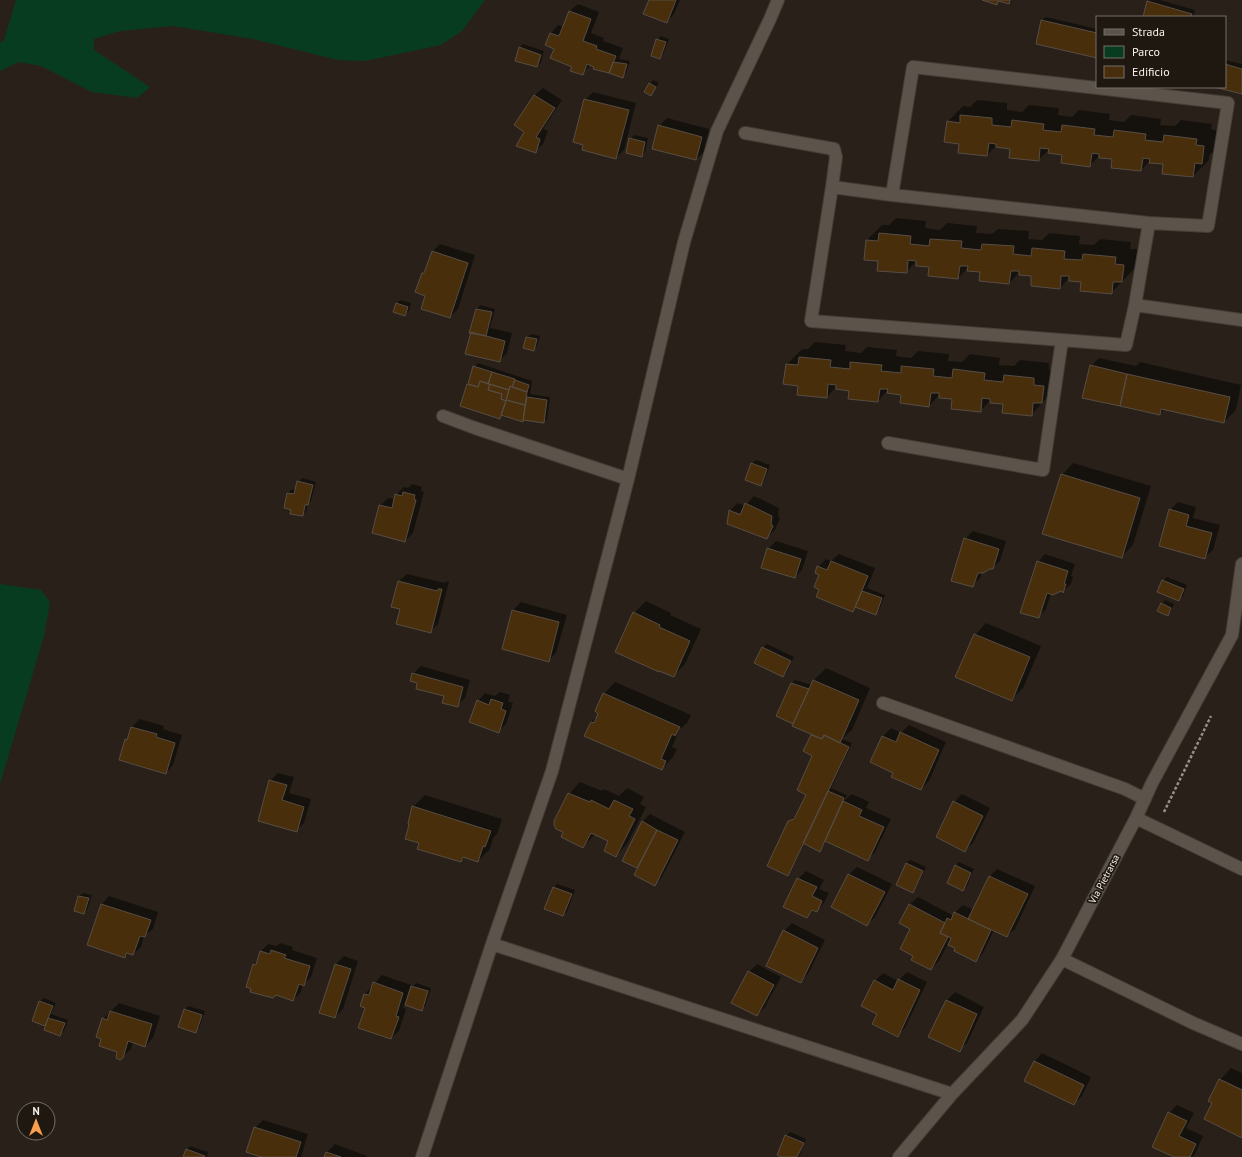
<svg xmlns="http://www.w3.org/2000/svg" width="1242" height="1157" font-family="'PT Sans',sans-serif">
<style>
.green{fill:#083c21}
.shadow{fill:#0007;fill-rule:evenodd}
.building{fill:#492e0b;stroke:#564d45}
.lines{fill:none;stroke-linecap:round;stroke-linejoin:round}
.minor-casing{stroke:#443e38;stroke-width:14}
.path{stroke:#969089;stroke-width:2.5;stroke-dasharray:3 2;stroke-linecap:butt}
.minor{stroke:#5c544b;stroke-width:12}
.labels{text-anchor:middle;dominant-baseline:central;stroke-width:3.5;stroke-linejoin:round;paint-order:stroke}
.street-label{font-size:10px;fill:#f7f2ed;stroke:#1f1810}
</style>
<rect width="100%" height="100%" fill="#292119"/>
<path class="green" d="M16 0H485L462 31 441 45 365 61 338 60 253 39 173 26 120 31 94 39V50L150 87 137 98 92 92 41 66 19 62 0 71V43L4 40Z
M0 584 41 590 50 602 44 636 0 784Z"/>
<path class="shadow" d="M650 0H680L674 14 667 22Z
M1149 0H1160L1195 10 1193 17H1144Z
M578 4 599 12 591 33 604 38 603 41 623 48 619 59 630 61 626 73 623 76 591 64 582 74 555 48 551 33 558 25 564 27 570 11Z
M1046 17 1097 29V57L1037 43 1042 20Z
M661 36 669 39 663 54 660 58 657 40Z
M523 44 544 51 541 63 537 66 519 48Z
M1225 60 1242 64V93L1219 87H1225Z
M653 80 659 83 650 95V84Z
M543 88 562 100 543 129 548 131 543 144 535 152 525 132 516 125 535 95Z
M593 92 636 103 624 150 616 158 585 100Z
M977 100 1007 103V110L1022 112 1029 105 1059 108 1058 115 1072 117 1079 110 1110 114 1109 120 1124 122 1131 115 1161 119 1160 125 1175 126 1181 120 1212 124 1211 129 1219 131 1217 147 1209 156V160L1193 176 1164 163 1149 162 1141 170 1113 158 1100 155 1089 166 1050 149 1038 160 1011 148 996 146 987 155 960 143 948 121 963 106 970 107Z
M667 118 709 129 704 152 696 159 659 126Z
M634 135 648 138 645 152 642 156 630 139Z
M896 218 926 221 925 228 940 230 947 223 977 226 976 233 992 234 998 229 1029 231 1028 239 1042 240 1049 233 1080 236 1079 244 1094 245 1100 239 1131 242 1130 249H1139L1137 266 1111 293 1082 281 1070 277 1060 288 1032 276 1020 272 1009 283 969 267 958 278 917 261 906 272 879 260 867 240 882 225H889Z
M440 244 475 255 458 309 450 317 426 295 422 273 427 269 432 252Z
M400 300 411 303 409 311 405 314 397 303Z
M480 305 495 309 490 328 512 333 507 353 499 361 472 332H470L477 309Z
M531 334 540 336 537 346 533 350 524 347 527 337Z
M815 342 846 345 845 351 861 353 867 347 897 350 896 356 911 358 918 351 949 354 948 361 962 362 970 354 1000 358 999 365 1014 366 1020 360 1049 363V370L1059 371 1057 387 1031 415 991 400 980 411 953 398 940 394 929 406 902 394 888 390 878 401 850 390 837 386 827 397 799 385 787 364 802 349H808Z
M1099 358 1136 366 1140 362 1241 385 1236 410 1224 422 1165 409 1160 414 1091 366Z
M478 363 532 381 530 394 550 397 547 419 543 422 524 419 522 421 503 415 500 418 468 385 474 367Z
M756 460 770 465 764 481 761 485 746 479 752 463Z
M1073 463 1151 486 1133 545 1121 557 1062 475Z
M302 478 316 482 311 501 308 504 306 512 302 515 292 509 285 507 288 493 292 489 296 490 298 482Z
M412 484 422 487 421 491 424 492 413 533 405 541 380 506 388 498 395 499 396 495 404 487 408 488Z
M754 496 779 508 778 516 780 518 775 530 767 537 728 523 730 510 738 503 745 506ZM735 511 745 516 744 518 735 513Z
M1178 502 1196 507 1193 518 1220 525 1213 550 1205 557 1170 510Z
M973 531 1006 541 1000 561 992 568H990L982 572 980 578 972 586 965 539Z
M776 541 808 551 802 570 795 577 768 549Z
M839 554 875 568 867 588 885 595 879 610 876 614 857 606 853 611 820 574 818 567 826 559 831 561Z
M1045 554 1075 564 1071 576 1073 577 1071 584 1063 591 1061 590 1051 593 1046 609 1038 617V562Z
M407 574 445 583 447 581 449 582 438 624 430 632 401 608 399 581Z
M1167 577 1187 585 1183 596 1179 600 1163 581Z
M1165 600 1174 604 1171 611 1168 614 1162 604Z
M646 601 671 613 670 615 701 629 685 664 673 676 634 613Z
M521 602 567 615 556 653 548 661 503 648 513 610Z
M986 623 1041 646 1023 688 1011 700 975 635Z
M767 644 794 657 787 672 783 676 756 663 763 647Z
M421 666 470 680 465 698 457 706 445 695 419 682 413 674Z
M826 668 870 688 852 730 842 739 852 743 831 788 847 795 844 801 852 794 869 802 866 808 891 819 875 852 867 860 826 841 823 847 819 851 804 843 791 871 788 875 789 822 793 818 796 817 807 794 814 756 812 735 813 734 792 683 795 680 812 685 814 680Z
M615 682 691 715 687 723 679 730 672 747 677 749 673 757 662 769 591 722 599 715 604 694Z
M500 692 510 695 508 701 513 703 506 724 498 732 478 701 485 693 495 696Z
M140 719 164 726 163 729 182 735 173 765 166 773 126 740 130 736 132 727Z
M909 725 946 742 929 781 921 789 894 772 872 762 883 736 891 728 901 733Z
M278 773 294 777 289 793 311 799 304 823 296 831 270 781Z
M580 782 602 791 604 789 619 796 627 788 644 797 640 804 646 807 627 844 616 856 609 841 595 834 583 847 569 794Z
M962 794 990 808 973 843 965 850 954 802Z
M425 795 502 819 497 834 493 838 490 849 478 861 465 857 461 861 420 842 410 824 413 807Z
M650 814 685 832 662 877 654 885 639 868 623 860 642 822Z
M910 860 926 867 916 888 913 891 906 863Z
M959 862 974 869 967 886 963 889 956 865Z
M857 867 892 884 875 917 867 925 833 907 849 874Z
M997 869 1035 886 1015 929 1007 936 994 930 983 953 975 961 957 948 948 943 939 961 931 969 914 955 911 928 900 923 910 904 918 897 952 915 963 905 973 910 990 876Z
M806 871 824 880 819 889 829 893 824 903 816 911 814 910 807 917 798 879Z
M557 884 575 890 567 912 563 915 546 908 554 887Z
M83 893 92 895 87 910 84 913 79 896Z
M109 896 158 912 153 929 144 936 141 947 133 954 128 953 124 957 88 945 102 904Z
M792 923 825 940 808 974 801 982 784 931Z
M280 943 293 947 292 950 317 958 311 977 303 985 301 992 293 1000 254 965 258 960 261 951 268 944 277 946Z
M344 956 358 961 343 1009 335 1017 321 1012 336 964Z
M757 964 781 977 765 1007 757 1015 749 972Z
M907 972 927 982 905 1028 897 1036 878 1013 875 981 883 973 898 981Z
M382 975 411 985 403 1008 406 1009 399 1031 391 1038 366 1007 365 994Z
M416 983 431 988 425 1006 422 1009 412 987Z
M955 992 984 1007 967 1043 959 1050 930 1037 947 1000Z
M44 998 56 1003 51 1014 68 1020 64 1031 60 1034 47 1026 33 1020 40 1001Z
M119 1003 160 1016 153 1038 145 1046 133 1042 131 1049 122 1057 118 1051 102 1038 103 1019Z
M188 1006 205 1011 199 1028 196 1032 184 1010Z
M1042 1053 1091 1077 1082 1096 1074 1104 1025 1080 1035 1061Z
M1231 1068 1242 1073V1089L1223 1080V1082L1242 1092V1137L1214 1103 1220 1080Z
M1177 1105 1194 1113 1186 1128 1203 1136 1195 1154 1192 1157H1176L1169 1113Z
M263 1120 308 1134 301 1157H265L255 1128Z
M790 1132 806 1139 799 1157H783L786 1136Z
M335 1144 367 1156 366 1157H325L327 1152Z
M190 1146 208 1152 207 1157H184L187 1149Z"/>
<path class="building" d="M649 0H676L667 23 643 14Z
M982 0H1010L1009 4 998 1 997 5Z
M1147 1 1192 14 1191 17H1143Z
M569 11 591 19 583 41 597 46 596 49 616 56 609 73 593 69 594 67 587 64 583 75 570 71 572 67 550 58 554 49 545 45 550 33 559 36Z
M1041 20 1097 33V58L1036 44Z
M656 39 666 42 660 59 651 56Z
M519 47 541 55 537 67 515 61Z
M613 62 627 64 623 78 609 73Z
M1225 64 1242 69V94L1214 87H1225Z
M649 83 656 87 651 96 644 92Z
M534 95 555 108 536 137 540 139 536 153 516 146 524 132 514 125Z
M584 99 629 110 616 159 582 150 583 145 573 142Z
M960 115 992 118V125L1011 127 1012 120 1044 124 1043 130 1061 132 1062 125 1095 129 1094 135 1113 137 1114 130 1146 134 1145 140 1163 142 1164 135 1197 139 1196 145 1204 146 1202 164 1195 163 1193 177 1162 174 1163 164 1149 163 1150 159 1143 158 1141 171 1111 168 1112 159 1099 158V154L1092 153 1090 167 1061 163 1062 155 1048 153 1049 149 1040 148 1039 161 1009 158 1010 149 996 147V144L989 143 987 156 958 153 959 144 944 142 947 121 960 123Z
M658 125 702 137 696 160 652 149Z
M629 138 645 142 642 157 626 153Z
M879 233 911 236 910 244 929 246 930 239 962 241 961 248 981 250 982 244 1014 246 1013 254 1031 256 1032 248 1065 251 1064 259 1082 260 1083 254 1116 257 1115 264 1124 265 1122 282H1113L1112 294 1080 291 1081 282 1069 281V276H1061L1060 289 1031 286V276L1019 275V271H1011L1009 284 979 281 980 272 967 271 968 266H960L958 279 928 276 929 267 916 266V261L908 260 907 273 877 271 878 261 864 260 866 240 878 241Z
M432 251 468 263 450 318 421 309 425 296 415 292 422 273H424Z
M396 303 408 307 405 316 393 312Z
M476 309 492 312 486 336 469 333Z
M471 332 505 341 500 362 465 354Z
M526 337 537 339 534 351 523 348Z
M799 357 831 360 830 367 850 369V362L882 365 881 371 901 373V366L934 369 933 376 952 378 953 369 985 373 984 380 1003 382 1004 375 1034 378V385L1044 386 1042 403H1033L1032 416 1002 413 1003 404 990 403V399L982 398 981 412 951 409 952 399 939 398V393H931L929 407 900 403 901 395 887 393 888 389H880L878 402 848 399 849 391 836 389V385L828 384 827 398 797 395 798 386 783 384 786 364 798 365Z
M1090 365 1127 374 1120 406 1082 398Z
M473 366 492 372 488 384 480 381 478 387 468 384Z
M492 372 515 379 512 387 510 386 509 390 488 384Z
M1127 374 1230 397 1224 423 1161 409 1160 415 1120 406Z
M515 380 529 385 527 392 512 387Z
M480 381 490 384 488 390 502 394 501 399 506 401 500 419 460 406 467 384 478 387Z
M490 384 509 390 506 401 501 399 502 394 488 390Z
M510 386 527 392 525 405 506 400Z
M527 397 547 400 544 423 523 420Z
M506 400 525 405 523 422 501 415Z
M751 463 767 469 761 486 745 480Z
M1061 474 1140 498 1122 558 1042 534Z
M297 481 313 485 308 505H305L303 516 290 514 291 510 284 508 287 493 294 494Z
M403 492 415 495 414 499 416 500 405 542 372 533 379 505 392 508 395 494 402 496Z
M745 503 772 516 771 524 773 526 767 539 727 524 729 510 740 515Z
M1169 509 1189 515 1186 526 1212 533 1205 559 1159 546Z
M964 538 999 549 993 569H990L983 573H978L973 587 951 581Z
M767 548 801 559 795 578 761 568Z
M831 561 868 576 853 612 816 597 819 590 814 587 819 575 815 573 817 566 827 570Z
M1037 561 1068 571 1064 584H1066L1063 593 1061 591 1053 595 1047 593 1039 618 1020 613Z
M1162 580 1184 589 1179 601 1157 592Z
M398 581 437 591 438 589H442L431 633 396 624 400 609 391 607Z
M862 591 882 598 876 615 855 607Z
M1161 603 1171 608 1168 616 1157 611Z
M512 610 559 622 549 662 502 649Z
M633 612 660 625 659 627 690 641 674 677 659 671V672L615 652Z
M974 634 1030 657 1012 701 955 677Z
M762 647 791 661 783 677 754 663Z
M412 673 463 687 458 707 442 703 444 696 416 689 417 683 410 681Z
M813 680 859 700 840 743 824 735 822 739 792 726Z
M791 683 809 689 793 724 776 716Z
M603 693 680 727 675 736 672 734 661 759 666 761 662 770 584 736 591 722 594 723 598 714 595 711Z
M491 699 503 703 501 709 506 711 499 733 469 722 477 700 489 705Z
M131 727 157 734 156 737 175 743 166 774 119 760 125 739 127 740Z
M900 732 939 750 921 790 891 777 893 773 870 762 882 736 896 742Z
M811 735 822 739 824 735 849 747 788 876 767 866 788 821 794 819 806 795 797 790 812 756 803 751Z
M269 780 287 785 282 800 304 807 297 832 258 821Z
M828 791 844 798 820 852 803 843Z
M568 793 590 802 591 800 609 809 614 800 633 809 629 816 635 819 616 857 604 851 608 841 591 833 583 848 561 837 563 832 556 829 554 825V821Z
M843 801 862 810 859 816 884 827 868 861 825 841Z
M953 801 983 816 965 852 936 837Z
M412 806 491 831 485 847 483 846 478 862 463 857 461 862 417 849 419 843 405 839 409 825 408 824Z
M642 821 657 830 637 868 622 861Z
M657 830 678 840 655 886 634 875Z
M906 863 923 871 913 893 896 885Z
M955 865 971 873 963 891 947 883Z
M848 874 885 892 867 926 831 907Z
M989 876 1028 894 1007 937 968 919Z
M797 878 817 887 812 896 822 901 817 912 812 910 807 918 783 907Z
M553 887 572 894 563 916 544 909Z
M78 896 89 898 84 914 74 911Z
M101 904 151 920 145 937 140 936 133 955 126 953 125 958 87 945Z
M909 904 945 923 940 933 948 937 931 970 911 960 913 956 900 949 910 929 899 923Z
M954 912 991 930 976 962 954 951 955 948 948 945 951 938 940 933 947 918 951 920Z
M783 930 818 948 801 983 766 966Z
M271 950 286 955 284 958 310 966 304 986 299 984 293 1001 276 995 273 998 250 992 251 989 246 987 253 964 256 965 260 951 270 954Z
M335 964 351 969 335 1018 319 1013Z
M748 971 774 985 757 1016 731 1003Z
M898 979 920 990 898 1037 872 1024 877 1014 861 1006 874 980 893 990Z
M373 982 403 993 396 1016 399 1017 391 1039 358 1028 365 1008 360 1006 364 994 369 995Z
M411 986 428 991 422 1011 405 1005Z
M946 1000 977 1014 960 1052 928 1037Z
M39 1001 53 1006 45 1026 32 1021Z
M184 1009 202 1015 196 1033 178 1027Z
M110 1011 152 1024 145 1047 128 1041 123 1058 120 1060 116 1058 117 1052 99 1046 101 1039 96 1037 102 1018 107 1020Z
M48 1018 65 1023 60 1036 44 1030Z
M1034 1061 1084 1085 1074 1105 1024 1081Z
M1219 1079 1242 1090V1138L1204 1119 1212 1103 1208 1101Z
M1168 1112 1187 1121 1179 1136 1196 1144 1190 1157H1174L1152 1147Z
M254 1127 301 1142 296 1157H261L246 1152Z
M785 1135 804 1143 797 1157H781L777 1155Z
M186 1149 205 1156V1157H183Z
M326 1152 341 1157H324Z"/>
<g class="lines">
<defs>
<path id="minor" d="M913 67 1228 103 1208 226 1149 223 892 195Z
M745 133 834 149 836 157 832 187
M1135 305 1149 223
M1062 340 1126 345 1135 305 1242 320
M443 416 475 428 628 479
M888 443 1043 470 1062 340 811 321 832 187 892 195
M883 703 1125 789 1145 799
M1136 818 1242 869
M492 944 952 1094
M1062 959 1193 1023 1242 1044
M422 1157 492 944 552 771 628 479 684 242 717 131 770 19 778 0
M899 1157 952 1094 1022 1020 1062 959 1136 818 1152 783 1232 635 1242 564"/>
</defs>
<use href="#minor" class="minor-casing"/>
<path class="path" d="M1164 812 1211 716"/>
<use href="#minor" class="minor"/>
</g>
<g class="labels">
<g class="street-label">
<text transform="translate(1104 879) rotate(-62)">Via Pietrarsa</text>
</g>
</g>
<rect x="1096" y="16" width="130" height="72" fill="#1f1810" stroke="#756f68"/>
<rect x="1104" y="29" width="20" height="6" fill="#5c544b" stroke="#756f68"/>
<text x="1132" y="36" font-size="12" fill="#f7f2ed">Strada</text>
<rect x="1104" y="46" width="20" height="12" fill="#083c21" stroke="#756f68"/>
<text x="1132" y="56" font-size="12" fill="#f7f2ed">Parco</text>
<rect x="1104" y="66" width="20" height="12" fill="#492e0b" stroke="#756f68"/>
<text x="1132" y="76" font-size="12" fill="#f7f2ed">Edificio</text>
<g transform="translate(36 1121)"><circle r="19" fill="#1f1810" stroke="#756f68"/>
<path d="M0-3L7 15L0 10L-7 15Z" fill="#fa9f4e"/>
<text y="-6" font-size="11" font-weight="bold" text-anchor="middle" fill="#f7f2ed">N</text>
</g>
</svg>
